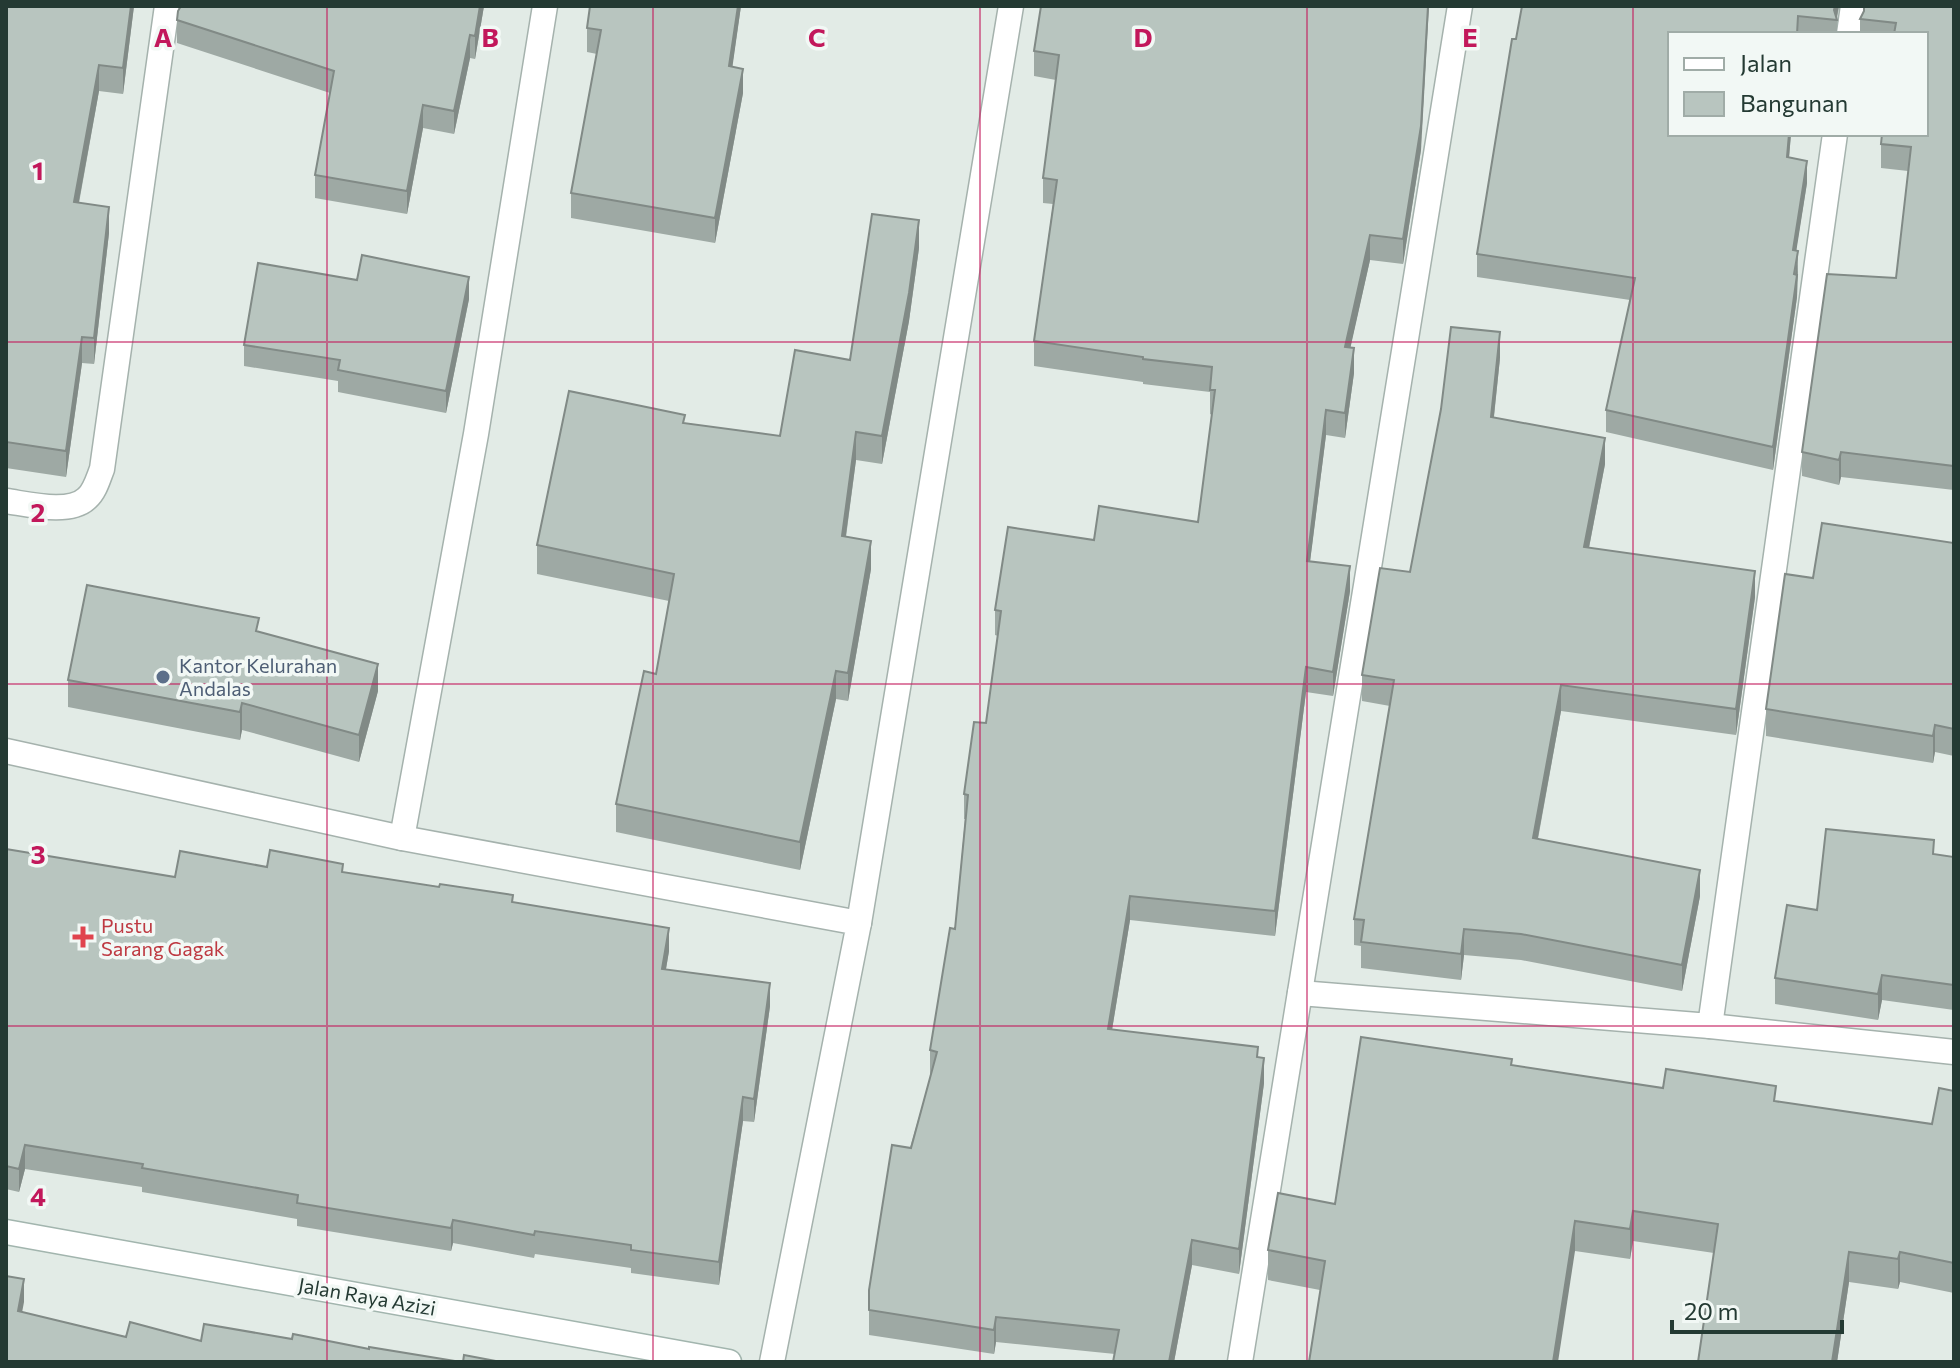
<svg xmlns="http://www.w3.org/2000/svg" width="1960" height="1368" font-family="Commissioner,sans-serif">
  <rect width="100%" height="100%" fill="#e2ebe6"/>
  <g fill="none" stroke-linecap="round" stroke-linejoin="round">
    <!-- street casing -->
    <g stroke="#a5b2ad" stroke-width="27">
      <g id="street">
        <polyline points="1849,34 1853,6"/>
        <path d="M6,501C28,504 70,515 87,498C95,491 98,479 102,469L167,6"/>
        <polyline points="6,751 402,838 859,923 772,1362"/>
        <polyline points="402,838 476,434 545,6"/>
        <polyline points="859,923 1011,6"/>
        <polyline points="1300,993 1710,1026 1835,134"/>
        <polyline points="1710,1026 1954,1052"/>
        <polyline points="1240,1362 1460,6"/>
      </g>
    </g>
    <!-- secondary casing -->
    <g stroke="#a2b5ae" stroke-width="27">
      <polyline id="secondary" points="6,1232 729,1362"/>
    </g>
    <!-- street -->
    <use href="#street" stroke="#fff" stroke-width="24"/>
    <!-- secondary -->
    <use href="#secondary" stroke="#fff" stroke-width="24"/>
  </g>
  <!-- wall -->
  <g fill="#9ea9a4">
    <polygon points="6,6 134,6 123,94 99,91 79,203 109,233 94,364 82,363 66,477 6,468"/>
    <polygon points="181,6 484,6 475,59 470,58 454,134 423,128 407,214 315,198 315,175 330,93 177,43 177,20"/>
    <polygon points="590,6 741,6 732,67 743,93 715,243 571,218 571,193 597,54 587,52 587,28"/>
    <polygon points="1041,6 1421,150 1403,264 1370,260 1350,348 1354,373 1345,438 1326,435 1310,561 1350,591 1333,696 1306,692 1275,936 1130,920 1112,1030 1258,1058 1264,1083 1239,1274 1192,1265 1174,1362 1113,1362 1115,1354 996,1342 994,1354 869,1335 869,1290 931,1075 930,1075 930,1050 955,929 965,819 964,819 964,794 986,723 998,636 995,635 995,610 1094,540 1198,522 1212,415 1210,414 1210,392 1143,384 1143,382 1034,366 1034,341 1053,204 1043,203 1043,178 1056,80 1034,76 1034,51"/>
    <polygon points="1839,6 1837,19 1837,34 1670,34 1670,134 1791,134 1789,158 1807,183 1796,250 1798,273 1797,297 1773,470 1606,432 1606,410 1630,300 1477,277 1477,254 1516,39"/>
    <polygon points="1954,6 1954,490 1841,477 1839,485 1802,476 1802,452 1896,278 1908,171 1881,168 1881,144 1926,34 1860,34 1860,19"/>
    <polygon points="919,248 909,321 882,464 856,460 846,537 871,569 848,701 836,699 800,870 616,832 616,804 656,674 669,601 537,574 537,545 685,423 780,436 850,360"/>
    <polygon points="469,299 446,413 338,392 338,381 244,366 244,345"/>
    <polygon points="1500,358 1494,417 1605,464 1589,548 1755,597 1736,735 1561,711 1538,839 1700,896 1682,991 1521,960 1464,955 1461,980 1361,968 1361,946 1354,945 1354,919 1390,706 1362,701 1362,675 1410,572"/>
    <polygon points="1954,543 1954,756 1935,752 1933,763 1766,736 1766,709 1813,578"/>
    <polygon points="259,632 378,691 359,762 242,730 240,740 68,707 68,680"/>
    <polygon points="6,849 175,877 267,867 343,873 513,903 669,951 666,969 770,1006 754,1122 743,1121 719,1285 631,1273 631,1268 535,1254 534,1258 453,1243 451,1251 297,1226 297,1219 142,1192 142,1187 25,1169 19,1192 6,1189"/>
    <polygon points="1934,855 1954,857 1954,1010 1882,1000 1878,1020 1775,1004 1775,978 1817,910"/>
    <polygon points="1512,1065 1663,1088 1776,1102 1932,1124 1954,1091 1954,1293 1900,1282 1898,1289 1849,1282 1837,1362 1698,1362 1714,1253 1633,1241 1630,1259 1575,1251 1320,1290 1268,1280 1268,1250 1335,1204"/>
  </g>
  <!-- shaded-wall -->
  <g fill="#818a86">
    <polygon points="131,6 134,6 123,94 123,68"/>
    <polygon points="480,6 484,6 475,59 475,36"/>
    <polygon points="738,6 741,6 729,91 729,66"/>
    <polygon points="1428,6 1429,6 1421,150 1403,264 1403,239"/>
    <polygon points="1835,6 1839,6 1836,20 1834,10"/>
    <polygon points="470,35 470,58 454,134 454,111"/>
    <polygon points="99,65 99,91 74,228 74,202"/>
    <polygon points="743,69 743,93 715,243 715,218"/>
    <polygon points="423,105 423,128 407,214 407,191"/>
    <polygon points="1789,134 1791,134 1787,180 1787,157"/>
    <polygon points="1807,161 1807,183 1793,272 1793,250"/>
    <polygon points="109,207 109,233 94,364 94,338"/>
    <polygon points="919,220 919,248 909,321 882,464 882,436"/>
    <polygon points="1370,235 1370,260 1345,372 1345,347"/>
    <polygon points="1798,251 1797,297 1773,470 1773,447"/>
    <polygon points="469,277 469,299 446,413 446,391"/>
    <polygon points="1500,332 1500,358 1491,443 1491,417"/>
    <polygon points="82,337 82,363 66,477 66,451"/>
    <polygon points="1354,348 1354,373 1345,438 1345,413"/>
    <polygon points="1326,410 1326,435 1307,586 1307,561"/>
    <polygon points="856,432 856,460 842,564 842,536"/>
    <polygon points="1605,438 1605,464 1584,573 1584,547"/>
    <polygon points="1841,452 1841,477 1839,485 1839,460"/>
    <polygon points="871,541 871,569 848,701 848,673"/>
    <polygon points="1350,566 1350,591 1333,696 1333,672"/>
    <polygon points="1755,571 1755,597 1736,735 1736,709"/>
    <polygon points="378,664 378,691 359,762 359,735"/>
    <polygon points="1306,667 1306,692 1275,936 1275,911"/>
    <polygon points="836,671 836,699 800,870 800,842"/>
    <polygon points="1561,685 1561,711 1533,864 1533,838"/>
    <polygon points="242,703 242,730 240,740 240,712"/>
    <polygon points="1935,725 1935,752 1933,763 1933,736"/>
    <polygon points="1700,870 1700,896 1682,991 1682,965"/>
    <polygon points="1130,896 1130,920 1108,1054 1108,1029"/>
    <polygon points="669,928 669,951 662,992 662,969"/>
    <polygon points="1464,929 1464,955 1461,980 1461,954"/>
    <polygon points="1882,975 1882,1000 1878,1020 1878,994"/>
    <polygon points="770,983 770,1006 754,1122 754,1099"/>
    <polygon points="1264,1058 1264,1083 1239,1274 1239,1249"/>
    <polygon points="743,1097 743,1121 719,1285 719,1262"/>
    <polygon points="25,1145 25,1169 19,1192 19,1169"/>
    <polygon points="1633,1211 1633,1241 1630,1259 1630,1229"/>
    <polygon points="453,1220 453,1243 451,1251 451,1228"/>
    <polygon points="1575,1221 1575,1251 1558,1362 1553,1362"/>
    <polygon points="1192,1240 1192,1265 1174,1362 1169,1362"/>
    <polygon points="1849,1252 1849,1282 1837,1362 1832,1362"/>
    <polygon points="1900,1252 1900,1282 1898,1289 1898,1259"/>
    <polygon points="24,1279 24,1302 18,1334 18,1311"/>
    <polygon points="996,1317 996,1342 994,1354 994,1330"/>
  </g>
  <!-- building -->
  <g fill="#b8c5bf" stroke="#818a86" stroke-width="2">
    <polygon points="6,6 131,6 123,68 99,65 74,202 109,207 94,338 82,337 66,451 6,442"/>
    <polygon points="181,6 480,6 475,36 470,35 454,111 423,105 407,191 315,175 334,71 177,20 178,11"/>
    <polygon points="590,6 738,6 729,66 743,69 715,218 571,193 601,30 587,28"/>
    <polygon points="1041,6 1428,6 1421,126 1403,239 1370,235 1345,347 1354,348 1345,413 1326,410 1307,561 1350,566 1333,672 1306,667 1275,911 1130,896 1108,1029 1258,1047 1257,1057 1264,1058 1239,1249 1192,1240 1169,1362 1113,1362 1119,1330 996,1317 994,1330 869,1310 869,1290 892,1145 911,1148 937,1052 930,1050 950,928 955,929 968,795 964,794 974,722 986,723 1001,611 995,610 1008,527 1094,540 1099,506 1198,522 1215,390 1210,390 1212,367 1143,359 1143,357 1034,341 1057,180 1043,178 1059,55 1034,51"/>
    <polygon points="1522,6 1835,6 1834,10 1837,20 1798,16 1797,34 1670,34 1670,134 1789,134 1787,157 1807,161 1793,250 1798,251 1794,274 1797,275 1773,447 1606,410 1635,278 1477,254 1512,39 1516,39"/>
    <polygon points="1864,6 1954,6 1954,466 1841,452 1839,460 1802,452 1827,274 1896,278 1911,147 1881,144 1882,134 1926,134 1926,34 1894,34 1896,23 1860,19 1864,11"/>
    <polygon points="872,214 919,220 909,293 882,436 856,432 842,536 871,541 848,673 836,671 800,842 616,804 644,671 656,674 674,574 537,545 569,391 685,415 683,423 780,436 795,350 850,360"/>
    <polygon points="362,255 469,277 446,391 338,370 340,360 244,345 258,263 357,280"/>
    <polygon points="1451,327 1500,332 1491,417 1605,438 1584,547 1755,571 1736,709 1561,685 1533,838 1700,870 1682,965 1521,934 1464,929 1461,954 1361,942 1364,920 1354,919 1394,680 1362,675 1380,568 1410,572 1441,409"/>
    <polygon points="1822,523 1954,543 1954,729 1935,725 1933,736 1766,709 1785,574 1813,578"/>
    <polygon points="87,585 259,618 256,631 378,664 359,735 242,703 240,712 68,680"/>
    <polygon points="1826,829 1934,840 1933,854 1954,857 1954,985 1882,975 1878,994 1775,978 1787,905 1817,910"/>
    <polygon points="6,849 175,877 180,851 267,867 270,850 343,864 342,872 439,887 440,884 513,895 512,902 669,928 662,969 770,983 754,1099 743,1097 719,1262 631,1250 631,1245 535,1231 534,1235 453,1220 451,1228 297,1203 298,1195 142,1168 143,1164 25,1145 19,1169 6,1166"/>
    <polygon points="1361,1037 1512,1059 1511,1065 1663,1088 1666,1069 1776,1086 1774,1101 1932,1124 1939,1088 1954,1091 1954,1263 1900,1252 1898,1259 1849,1252 1832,1362 1698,1362 1718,1224 1633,1211 1630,1229 1575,1221 1553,1362 1309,1362 1325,1261 1268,1250 1278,1193 1335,1204"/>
    <polygon points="6,1276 24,1279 18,1311 126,1337 130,1322 201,1341 204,1324 292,1339 293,1334 369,1349 369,1347 461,1362 6,1362"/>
    <polygon points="464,1355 501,1362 463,1362"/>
  </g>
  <!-- grid -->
  <path fill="none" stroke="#c2185b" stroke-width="2" stroke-opacity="0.55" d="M327,6V1362M653,6V1362M980,6V1362M1307,6V1362M1633,6V1362M6,342H1954M6,684H1954M6,1026H1954"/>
  <!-- markers -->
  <circle fill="#5c6f8a" stroke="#f2f8f5" stroke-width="3" cx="163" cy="677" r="8"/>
  <path fill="#e0444e" stroke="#f2f8f5" stroke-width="3" d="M79 925h8v8h8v8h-8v8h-8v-8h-8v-8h8z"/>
  <g text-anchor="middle" stroke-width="7" stroke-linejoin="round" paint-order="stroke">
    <!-- service labels -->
    <g font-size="20" fill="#4e5e75" stroke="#f2f8f5" text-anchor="start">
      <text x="179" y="673">Kantor Kelurahan<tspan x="179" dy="23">Andalas</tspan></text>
    </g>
    <!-- health labels -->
    <g font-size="20" fill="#be3a42" stroke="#f2f8f5" text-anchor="start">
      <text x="101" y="933">Pustu<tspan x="101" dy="23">Sarang Gagak</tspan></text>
    </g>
    <!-- street labels -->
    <g font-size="20" fill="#243a33" stroke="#f2f8f5">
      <text transform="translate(367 1297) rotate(10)" y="7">Jalan Raya Azizi</text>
    </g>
  </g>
  <g font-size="26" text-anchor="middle" font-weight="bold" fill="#c2185b" stroke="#f2f8f5" stroke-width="7" stroke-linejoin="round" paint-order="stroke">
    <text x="163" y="47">A</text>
    <text x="490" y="47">B</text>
    <text x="817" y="47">C</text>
    <text x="1143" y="47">D</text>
    <text x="1470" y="47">E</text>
    <text x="38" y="180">1</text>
    <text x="38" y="522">2</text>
    <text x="38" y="864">3</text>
    <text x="38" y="1206">4</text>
  </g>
  <!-- border -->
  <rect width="1960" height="1368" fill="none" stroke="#243a33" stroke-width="16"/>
  <!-- legend -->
  <rect x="1668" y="32" width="260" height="104" fill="#f2f8f5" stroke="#a0aca7" stroke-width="2"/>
  <rect x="1684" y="58" width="40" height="12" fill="#ffffff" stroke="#a0aca7" stroke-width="2"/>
  <text x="1740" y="72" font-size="24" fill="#243a33">Jalan</text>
  <rect x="1684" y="92" width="40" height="24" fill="#b8c5bf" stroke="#a0aca7" stroke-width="2"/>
  <text x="1740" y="112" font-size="24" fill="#243a33">Bangunan</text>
  <!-- scale -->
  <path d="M1672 1320v12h170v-12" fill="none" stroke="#243a33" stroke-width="4"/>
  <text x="1684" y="1320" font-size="24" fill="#243a33" stroke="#f2f8f5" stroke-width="6" paint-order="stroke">20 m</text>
</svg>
